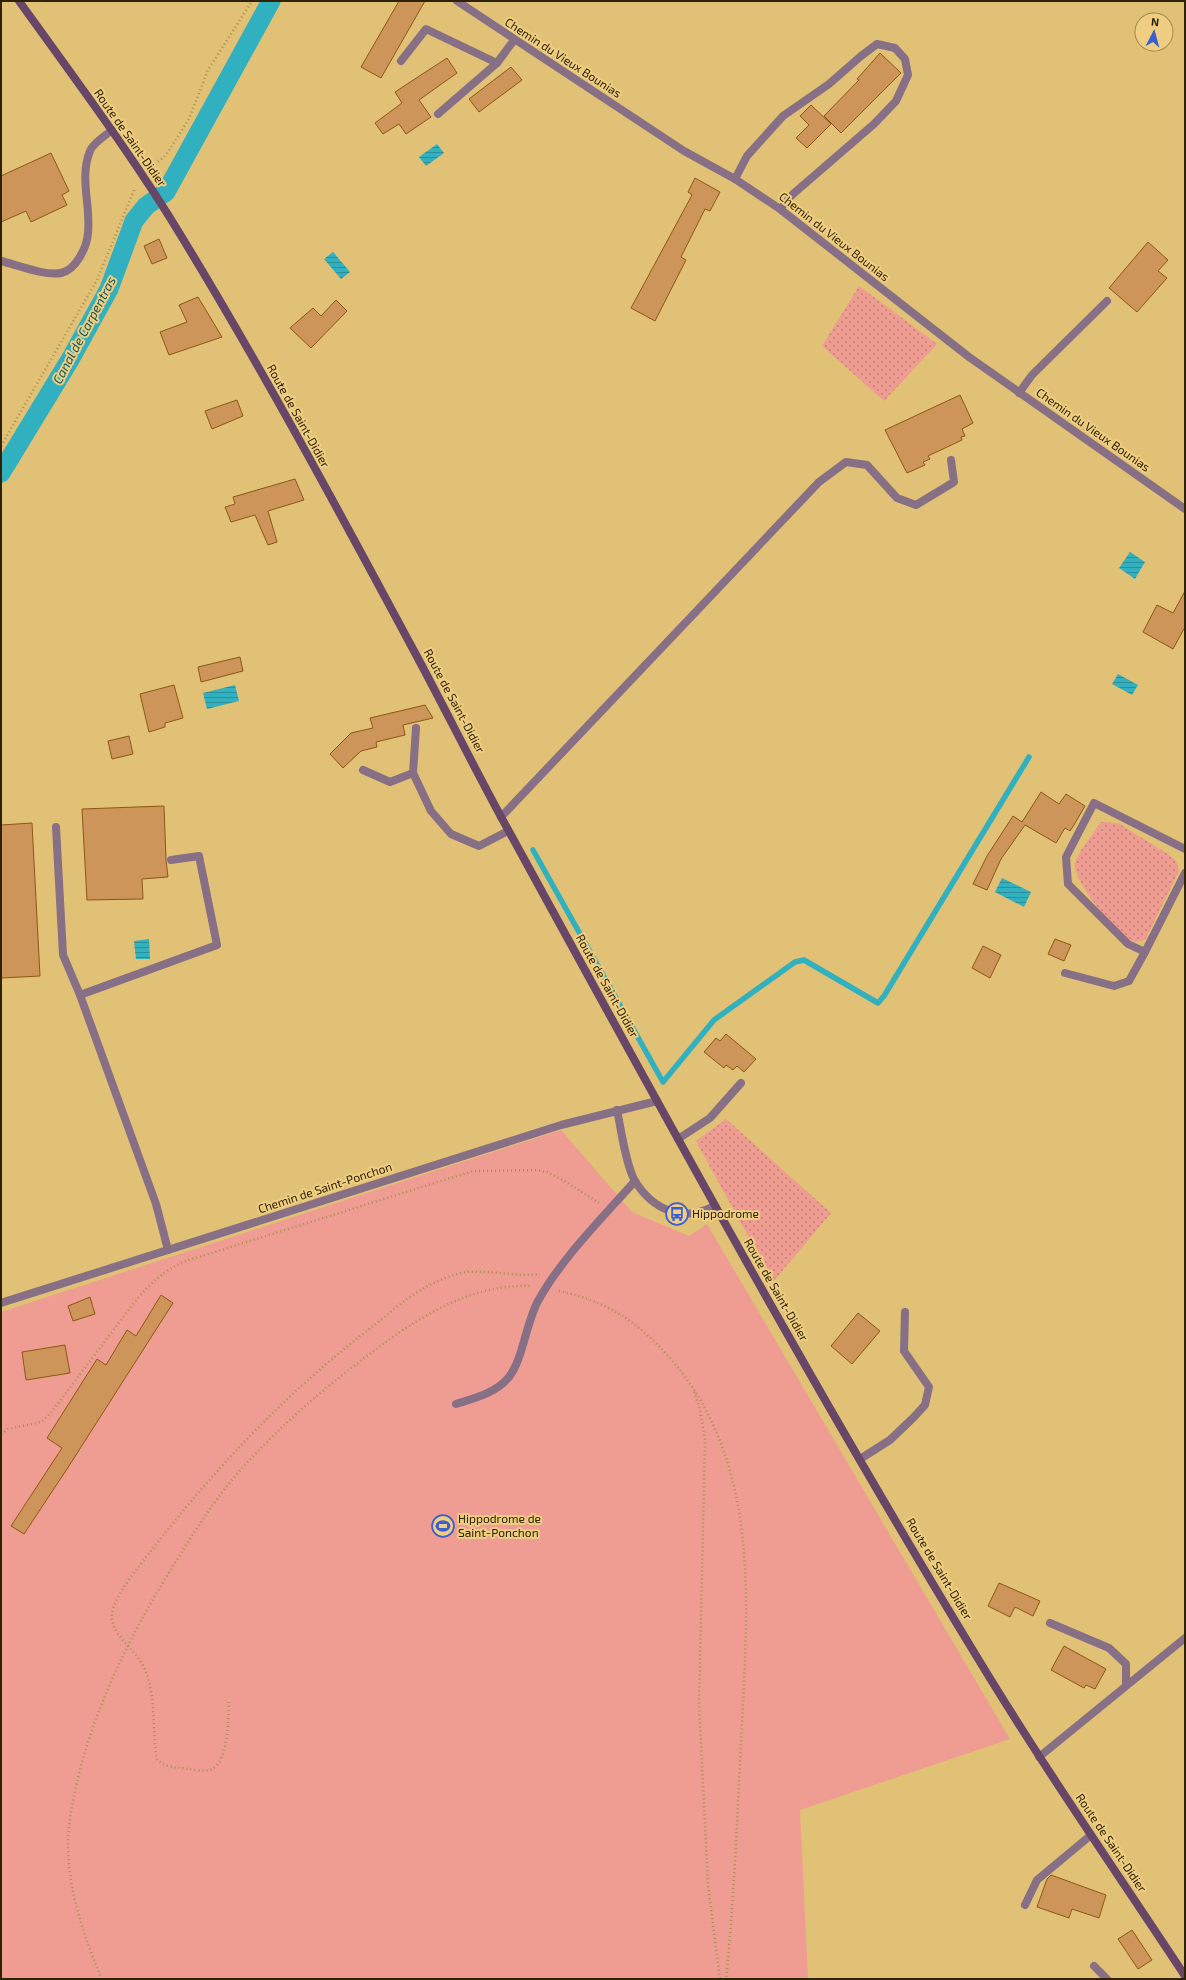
<svg xmlns="http://www.w3.org/2000/svg" width="1186" height="1980" font-family="'Exo 2',sans-serif">
  <defs>
    <pattern id="grass-dots" width="8" height="8" patternUnits="userSpaceOnUse"><rect width="8" height="8" fill="#ef9c92"/><path d="M2 2h.1M6 6h.1" fill="none" stroke="#c27f75" stroke-width="1.8" stroke-linecap="round"/></pattern>
    <pattern id="water-rules" width="6" height="5" patternUnits="userSpaceOnUse"><rect width="6" height="5" fill="#31b0bf"/><path d="M0 2.5h6" fill="none" stroke="#2a8f99"/></pattern>
  </defs>
  <rect width="100%" height="100%" fill="#e1c175"/>
  <!-- grass -->
  <g fill="url(#grass-dots)">
    <polygon points="859,286 937,344 884,401 822,346"/>
    <path d="M1101,822L1118,823L1171,856L1177,863L1179,871L1145,940C1140,942 1135,942 1130,940C1115,933 1076,883 1075,867C1074,856 1095,832 1101,822Z"/>
    <polygon points="726,1119 831,1213 773,1282 696,1141"/>
  </g>
  <!-- park -->
  <polygon fill="#ef9c92" points="561,1130 632,1212 689,1236 707,1224 1010,1739 800,1810 808,1979 1,1979 1,1312"/>
  <!-- water -->
  <g fill="url(#water-rules)">
    <polygon points="437,144 444,153 426,166 419,157"/>
    <polygon points="333,252 350,272 341,279 324,259"/>
    <polygon points="1130,552 1145,562 1135,579 1119,568"/>
    <polygon points="1118,674 1138,685 1132,695 1112,684"/>
    <polygon points="235,685 239,701 207,709 203,693"/>
    <polygon points="1002,878 1031,892 1024,907 995,892"/>
    <polygon points="149,939 150,959 136,959 134,941"/>
  </g>
  <g fill="none" stroke-linecap="round" stroke-linejoin="round">
    <!-- stream -->
    <polyline stroke="#31b0bf" stroke-width="5.5" points="533,850 663,1082 714,1020 795,962 804,960 878,1003 884,996 1029,757"/>
    <!-- canal -->
    <polyline stroke="#31b0bf" stroke-width="19" points="1,473 71,358 109,289 134,221 146,206 166,192 271,1"/>
  </g>
  <!-- building -->
  <g fill="#cd9559" stroke="#8b5815">
    <polygon points="399,1 425,1 381,78 361,67"/>
    <polygon points="880,53 901,73 841,133 824,116 859,80 857,79"/>
    <polygon points="447,58 457,73 419,100 431,117 406,134 399,124 383,134 375,123 402,103 395,92"/>
    <polygon points="511,67 522,80 479,112 469,99"/>
    <polygon points="811,105 831,124 807,148 796,138 809,125 800,116"/>
    <polygon points="51,153 69,191 62,195 67,205 31,222 26,211 1,222 1,176"/>
    <polygon points="695,178 720,192 710,211 705,209 681,257 686,260 655,321 631,308 692,195 688,192"/>
    <polygon points="159,239 167,258 152,264 144,246"/>
    <polygon points="1148,242 1168,260 1158,271 1167,278 1137,312 1109,288"/>
    <polygon points="198,297 222,337 169,355 160,332 187,322 179,305"/>
    <polygon points="336,300 347,311 311,348 290,328 313,308 321,316"/>
    <polygon points="960,395 973,423 962,429 965,436 961,437 962,440 928,456 930,459 923,462 925,465 907,473 885,430"/>
    <polygon points="237,400 243,416 212,429 205,411"/>
    <polygon points="295,479 304,500 268,511 277,542 268,545 255,515 231,522 225,507 235,504 233,497"/>
    <polygon points="1185,591 1185,627 1173,649 1143,632 1157,605 1173,613"/>
    <polygon points="240,657 243,671 201,682 198,667"/>
    <polygon points="174,685 183,718 165,723 165,727 149,732 140,694"/>
    <polygon points="425,705 433,718 403,725 405,735 376,742 377,747 361,751 343,768 330,754 351,733 373,728 370,718"/>
    <polygon points="129,736 133,754 112,759 108,741"/>
    <polygon points="1041,792 1059,804 1066,794 1085,806 1074,825 1070,831 1065,828 1056,843 1025,825 1001,859 987,890 973,884 987,856 1013,816 1022,822"/>
    <polygon points="164,806 166,860 168,877 142,879 143,899 87,900 82,809"/>
    <polygon points="32,823 40,976 1,978 1,825"/>
    <polygon points="1055,939 1071,945 1064,961 1048,954"/>
    <polygon points="983,946 1001,955 990,978 972,968"/>
    <polygon points="726,1034 756,1059 744,1072 737,1066 733,1070 726,1065 724,1068 704,1052 716,1038 720,1041"/>
    <polygon points="161,1295 173,1303 67,1469 24,1534 11,1526 62,1448 47,1438 97,1359 106,1365 127,1330 136,1336"/>
    <polygon points="90,1297 95,1314 73,1321 68,1306"/>
    <polygon points="858,1313 880,1331 852,1364 831,1346"/>
    <polygon points="65,1345 70,1373 26,1380 22,1352"/>
    <polygon points="999,1583 1040,1601 1033,1616 1015,1607 1010,1617 988,1606"/>
    <polygon points="1064,1646 1106,1669 1095,1689 1086,1685 1084,1688 1051,1670"/>
    <polygon points="1051,1875 1106,1895 1099,1918 1072,1909 1069,1918 1037,1907 1047,1879"/>
    <polygon points="1132,1930 1152,1960 1138,1969 1118,1939"/>
  </g>
  <g fill="none" stroke-linecap="round" stroke-linejoin="round">
    <!-- path -->
    <g stroke="#a88e50" stroke-width="2.5" stroke-dasharray="1 3" stroke-linecap="butt">
      <polyline points="152,167 166,155 189,119 208,70 252,1"/>
      <polyline points="1,446 97,280 135,188"/>
      <path d="M559,1291C606,1301 637,1321 669,1357C764,1464 747,1611 741,1743C737,1822 734,1900 726,1979"/>
      <polyline points="694,1392 700,1409 705,1440 699,1703 708,1885 720,1979"/>
      <path d="M1,1434L8,1429L41,1422L50,1414L137,1299C151,1283 164,1271 183,1262L473,1171L536,1170L547,1172L563,1180L599,1203"/>
      <path d="M229,1702C228,1719 229,1759 212,1769C205,1772 195,1770 188,1769C176,1767 165,1768 157,1759C151,1728 158,1690 141,1662C132,1647 109,1632 112,1613C115,1595 140,1565 151,1551C215,1468 289,1390 372,1327C390,1313 408,1296 428,1286C439,1280 454,1274 466,1272C491,1270 516,1277 540,1274"/>
      <path d="M102,1979C81,1930 62,1874 70,1819C84,1724 129,1635 180,1555C198,1526 216,1498 238,1473C277,1428 323,1389 371,1353C417,1318 471,1283 532,1286"/>
    </g>
    <!-- service -->
    <g stroke="#876f86" stroke-width="8">
      <polyline points="401,61 426,29 497,63"/>
      <polyline points="438,114 497,63 514,40"/>
      <polyline points="735,179 747,156 783,116 829,84 861,56 877,44 895,48 905,59 908,75 896,101 874,124 793,194 780,209"/>
      <path d="M1,261C17,265 45,276 61,273C76,270 87,247 88,233C91,205 79,178 90,151C93,143 105,136 112,130"/>
      <polyline points="1019,393 1032,375 1107,301"/>
      <polyline points="363,770 390,782 413,773 431,811 451,834 479,846 508,831"/>
      <polyline points="413,773 416,728"/>
      <polyline points="501,817 819,482 846,462 867,465 897,498 916,505 954,482 951,460"/>
      <polyline points="56,827 63,955 80,995 156,1204 168,1250"/>
      <polyline points="1185,849 1094,803 1066,857 1068,884 1128,944 1145,952 1185,873"/>
      <polyline points="1065,973 1114,986 1129,981 1145,952"/>
      <polyline points="80,995 217,945 199,856 171,860"/>
      <path d="M617,1110C621,1129 626,1166 635,1181C653,1210 683,1223 714,1206"/>
      <polyline points="678,1139 710,1118 741,1083"/>
      <path d="M456,1404C475,1398 496,1393 509,1377C523,1359 526,1323 538,1301C561,1259 603,1217 635,1181"/>
      <polyline points="860,1459 890,1440 913,1418 925,1405 929,1387 904,1351 905,1312"/>
      <polyline points="1050,1623 1109,1648 1126,1664 1126,1685"/>
      <polyline points="1039,1757 1185,1638"/>
      <polyline points="1025,1905 1037,1880 1091,1835"/>
      <polyline points="1094,1966 1107,1979"/>
    </g>
    <!-- minor -->
    <g stroke="#876f86" stroke-width="8">
      <polyline points="457,1 684,151 735,179 780,209 969,357 1185,509"/>
      <polyline points="1,1303 561,1125 657,1101"/>
    </g>
    <!-- secondary -->
    <path stroke="#684668" stroke-width="8" d="M19,1C75,79 133,156 183,239C264,372 340,513 414,651C447,712 477,774 511,835C662,1111 813,1388 977,1657C1043,1766 1115,1870 1185,1976"/>
  </g>
  <!-- icons -->
  <defs>
    <g id="bus-ring" transform="scale(1.15)"><circle r="9.5" fill="#efce81" stroke="#3b5ed0" stroke-width="1.5"/><path d="M-5-6H5V4H4V6H2V4H-2V6H-4V4H-5ZM-3.5-4V0h7V-4ZM-3.5 1.2v1.5H-2V1.2ZM2 1.2v1.5H3.5V1.2Z" fill="#3b5ed0"/></g>
    <g id="stadium-ring" transform="scale(1.15)"><circle r="9.5" fill="#efce81" stroke="#3b5ed0" stroke-width="1.5"/><path d="M0-5a6.5 5 0 1 0 0 10a6.5 5 0 1 0 0-10ZM-3.5-1.8h7v3.6h-7Z" fill="#3b5ed0"/></g>
  </defs>
  <g fill-rule="evenodd">
    <use href="#bus-ring" x="677" y="1214"/>
    <use href="#stadium-ring" x="443" y="1526"/>
  </g>
  <g text-anchor="middle" stroke-width="4" stroke-linejoin="round" paint-order="stroke">
    <!-- street labels -->
    <g font-size="12" fill="#2f2202" stroke="#efce81">
      <text transform="translate(563 58) rotate(33)" y="4">Chemin du Vieux Bounias</text>
      <text transform="translate(130 138) rotate(55)" y="4">Route de Saint-Didier</text>
      <text transform="translate(834 237) rotate(38)" y="4">Chemin du Vieux Bounias</text>
      <text transform="translate(298 416) rotate(61)" y="4">Route de Saint-Didier</text>
      <text transform="translate(1093 430) rotate(35)" y="4">Chemin du Vieux Bounias</text>
      <text transform="translate(454 701) rotate(62)" y="4">Route de Saint-Didier</text>
      <text transform="translate(607 986) rotate(61)" y="4">Route de Saint-Didier</text>
      <text transform="translate(325 1188) rotate(-18)" y="4">Chemin de Saint-Ponchon</text>
      <text transform="translate(776 1290) rotate(60)" y="4">Route de Saint-Didier</text>
      <text transform="translate(939 1569) rotate(59)" y="4">Route de Saint-Didier</text>
      <text transform="translate(1111 1843) rotate(56)" y="4">Route de Saint-Didier</text>
    </g>
    <!-- poi labels -->
    <g font-size="12" fill="#2f2202" stroke="#efce81" text-anchor="start">
      <text x="692" y="1218">Hippodrome</text>
      <text x="458" y="1523">Hippodrome de<tspan x="458" dy="14">Saint-Ponchon</tspan></text>
    </g>
    <!-- water labels -->
    <g font-size="13" font-style="italic" fill="#0e545d" stroke="#efce81">
      <text transform="translate(84 330) rotate(-62)" y="5">Canal de Carpentras</text>
    </g>
  </g>
  <!-- border -->
  <rect width="1186" height="1980" fill="none" stroke="#2f2202" stroke-width="4"/>
  <!-- north arrow -->
  <g transform="translate(1154 32) rotate(6)"><circle r="19" fill="#efce81" stroke="#a2894e"/>
  <path d="M0-3L7 15L0 10L-7 15Z" fill="#3b5ed0"/>
  <text y="-6" font-size="11" font-weight="bold" text-anchor="middle" fill="#2f2202">N</text>
  </g>
</svg>
